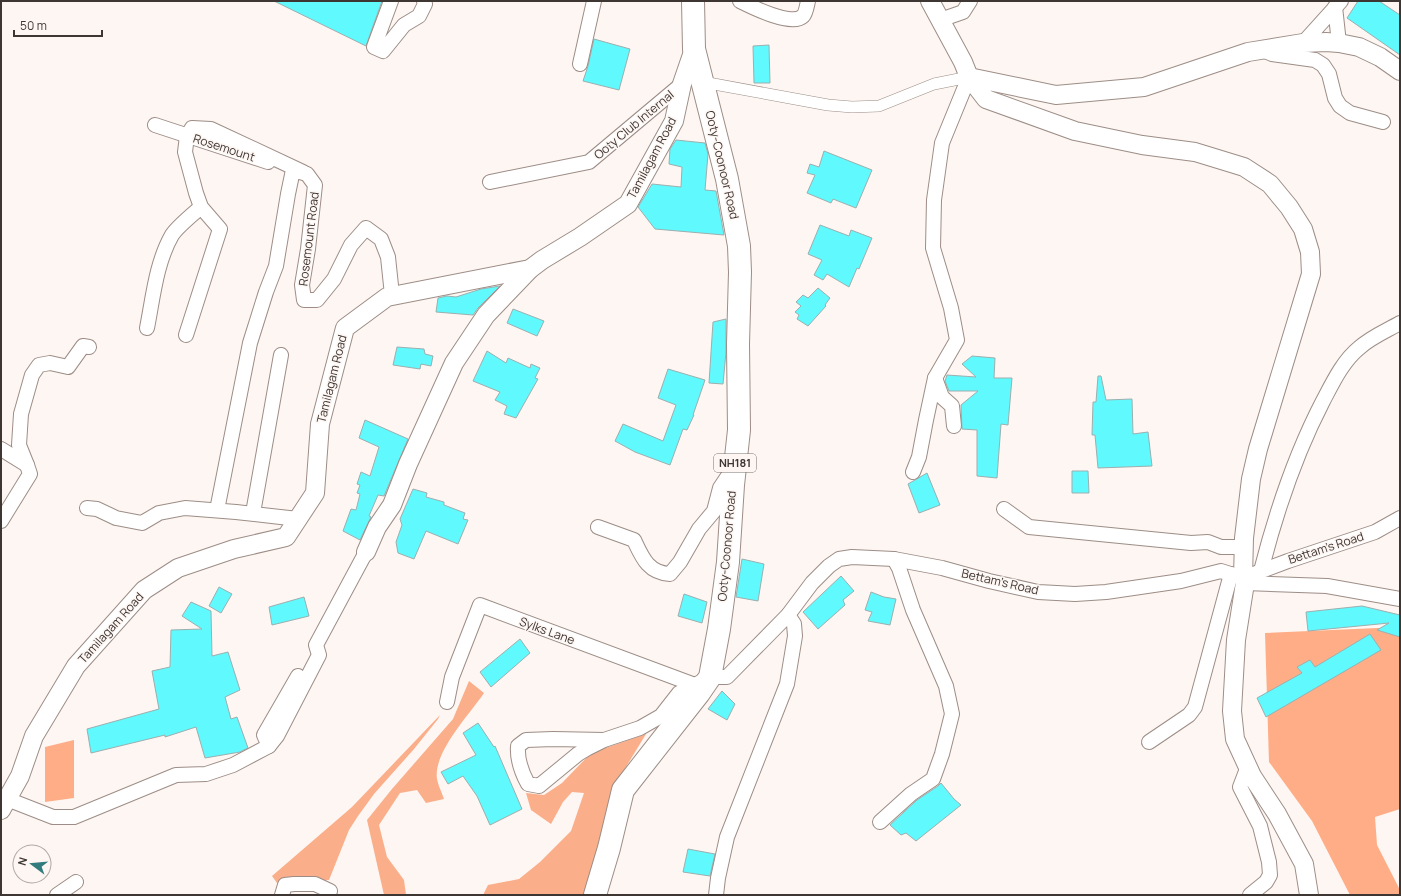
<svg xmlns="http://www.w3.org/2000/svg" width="1401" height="896" font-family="Manrope,sans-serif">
  <rect width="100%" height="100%" fill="#fdf6f2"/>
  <!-- green -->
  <g fill="#fead86">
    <polygon points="1400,627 1400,809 1375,817 1377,845 1400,890 1400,895 1350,895 1312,821 1269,762 1265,633"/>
    <polygon points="74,740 74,798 45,802 45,747"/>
  </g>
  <!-- forest -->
  <g fill="#faae89">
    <path d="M469,681L484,693C470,714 433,752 437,779C438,785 442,793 444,799L426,803L417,790L400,793L379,825L387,857L404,880L406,895H384L367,820L392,789L453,719Z"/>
    <polygon points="440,715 438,719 414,749 374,794 358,816 349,830 329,880 277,883 272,876 352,807"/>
    <polygon points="646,734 615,785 586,895 483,895 488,885 519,879 540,862 571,831 584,793 572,792 563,802 551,824 531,810 526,793 544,795 562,783 591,753"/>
  </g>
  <!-- building -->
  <g fill="#60f9fd" stroke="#9cafaf">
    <polygon points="274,1 382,1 366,46"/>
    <polygon points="1358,1 1379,1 1400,15 1400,55 1347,18"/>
    <polygon points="594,39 630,49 619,90 583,81 588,66"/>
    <polygon points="769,45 770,83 754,83 753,46"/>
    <polygon points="676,140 705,143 708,154 705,190 716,191 724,235 655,229 638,207 652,184 681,187 682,167 669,164 670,149"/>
    <polygon points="824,151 872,170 856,208 833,199 831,203 807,193 815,175 807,173 810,164 819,167"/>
    <polygon points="820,225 849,236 851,230 872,238 859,269 857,268 849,287 827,274 823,280 814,275 822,260 808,254"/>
    <polygon points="500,286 478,308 473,315 436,312 438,298 447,296 456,297 481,289"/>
    <polygon points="818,288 830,298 825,305 826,306 808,326 797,319 799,315 795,312 801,306 796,302 803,295 808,298"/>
    <polygon points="513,309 544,321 537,336 507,323"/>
    <polygon points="726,319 726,352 723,384 709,383 713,322"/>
    <polygon points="397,347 424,349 425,354 433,356 431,366 421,364 420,369 393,365"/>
    <polygon points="487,351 506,363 508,358 530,368 531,364 540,368 535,378 538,379 516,418 504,414 507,406 495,400 500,392 473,381"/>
    <polygon points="972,356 995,358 994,378 1012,378 1008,425 1001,424 997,478 977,476 977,430 962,429 961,405 978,391 949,391 945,381 947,375 976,377 962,364"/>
    <polygon points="668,369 705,380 693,415 694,415 687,430 683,429 670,465 635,452 615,441 623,424 663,441 676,405 658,398"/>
    <polygon points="1098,376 1101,376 1106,400 1132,399 1133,434 1148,432 1152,466 1098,468 1095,435 1092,435 1093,402 1096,402"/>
    <polygon points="365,420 408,439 384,496 378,495 369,516 371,517 360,540 343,531 351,509 356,510 360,494 357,493 360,485 357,484 361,472 370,476 379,447 359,438"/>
    <polygon points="1072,471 1088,471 1089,493 1072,493"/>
    <polygon points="927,473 940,505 919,513 908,484"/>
    <polygon points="413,489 427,493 426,497 444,502 444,505 465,513 463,519 468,520 458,544 426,531 414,559 398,553 396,542 402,525 400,519"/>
    <polygon points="742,559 764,564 758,601 736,597"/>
    <polygon points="841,576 854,591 843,600 845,605 818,629 803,612"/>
    <polygon points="219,587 232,594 221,613 209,606"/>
    <polygon points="871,592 884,597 896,599 890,625 868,621 872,612 865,610"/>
    <polygon points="684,594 707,602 702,623 678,616"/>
    <polygon points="304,597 309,616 272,625 269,607"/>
    <polygon points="191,602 211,611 212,656 228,652 240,690 225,697 231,719 237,717 248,748 240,752 205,758 196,727 165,737 165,735 91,753 87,729 159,709 152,671 170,667 171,630 202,629 182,616"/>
    <polygon points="1362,606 1400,615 1400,637 1377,630 1389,623 1308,631 1306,612"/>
    <polygon points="1370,634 1381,650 1266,717 1257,698 1302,673 1297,667 1310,660 1315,667"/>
    <polygon points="520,639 530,653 491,687 480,672"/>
    <polygon points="722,691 735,704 727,720 708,709"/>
    <polygon points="478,723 494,747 495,746 522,809 490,825 477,796 463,776 448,784 441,772 476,755 463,733"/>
    <polygon points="941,783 954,799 961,805 916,841 906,833 901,835 890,825 917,800 938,786"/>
    <polygon points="688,849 715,854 710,876 683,872"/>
  </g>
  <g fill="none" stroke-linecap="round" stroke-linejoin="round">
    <!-- pedestrian casing -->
    <g stroke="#9d8d86" stroke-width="12">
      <polyline id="pedestrian" points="703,82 828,105 852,107 879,106 934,84 969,77"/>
    </g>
    <!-- minor casing -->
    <g stroke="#9d8d86" stroke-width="16">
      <g id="minor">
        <polyline points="391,1 374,47 383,51 404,25 419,16 425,4 424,1"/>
        <path d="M740,1C752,7 792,27 803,16C806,13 807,5 808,1"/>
        <polyline points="1335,7 1339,43"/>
        <polyline points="940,20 963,12 970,1"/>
        <polyline points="1303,43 1341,1"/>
        <polyline points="1263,50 1272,54 1315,60 1323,65 1329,74 1335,98 1340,106 1350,113 1383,122"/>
        <polyline points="580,64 594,1"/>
        <polyline points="155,125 268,162"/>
        <polyline points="490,182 589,162 682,84"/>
        <path d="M147,328C153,298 156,263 172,235C177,227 193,214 201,207"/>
        <polyline points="186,335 220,229 201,207 196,193 185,152 187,136 192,128 211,129 303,172"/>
        <polyline points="935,378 942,397 952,406 954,426"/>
        <polyline points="1,449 27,465 19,445 21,414 32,375 39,365 50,363 68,367 83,346 89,347"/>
        <polyline points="913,472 919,457 926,420 935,378 957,340 951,308 933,248 934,200 942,143 969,77"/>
        <polyline points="87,508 97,509 116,518 142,523 159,513 185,508 236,512 298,519"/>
        <polyline points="1004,509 1029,527 1191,543 1208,542 1221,547 1244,547"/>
        <polyline points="217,510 250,343 266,292 276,266 288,194 293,170 307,174 315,185 308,249 302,285 304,300 317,300 334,279 351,245 366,228 381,239 388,257 392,295"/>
        <polyline points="253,513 281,355"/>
        <polyline points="1,521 30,474 27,465"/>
        <path d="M598,527L634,540C642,557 648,573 670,574L680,562L699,529L714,511L720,488L732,470"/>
        <path d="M1261,571C1276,512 1295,455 1323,401C1333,382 1343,361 1359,348C1371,337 1386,331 1400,323"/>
        <polyline points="1245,583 1327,586 1400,599"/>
        <polyline points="447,702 452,677 480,605 695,685 710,677 727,677 788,615 812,583 829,566 839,559 852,557 894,559 942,568 989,581 1038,592 1075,594 1106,592 1181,581 1221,571 1243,578 1288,561 1375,532 1400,518"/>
        <path d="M604,740L553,739L526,740L518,746C517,759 522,773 528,784L539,786L578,754L588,748L604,740L640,728L661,716L679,693L695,685"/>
        <polyline points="1149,742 1189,715 1195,707 1231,574"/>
        <polyline points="269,746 264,735 298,676"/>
        <polyline points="1248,766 1240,787 1260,826 1269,862 1270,875 1266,882 1250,895"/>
        <polyline points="7,799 53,817 74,817 176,775 206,774 233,765 269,746 277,736 319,655 316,645 366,552"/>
        <polyline points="880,822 911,794 933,779 942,754 952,714 946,686 913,610 899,568 894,559"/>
        <polyline points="57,895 76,882"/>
        <polyline points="282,895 285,885 294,884 315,884 330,891"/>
        <polyline points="716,895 718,878 727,837 787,684 795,636 794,624 788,615"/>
      </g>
    </g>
    <!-- tertiary casing -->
    <g stroke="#9d8d86" stroke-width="20">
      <g id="tertiary">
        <polyline points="930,1 963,62 969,77 986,99 1075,131 1142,145 1195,152 1244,167 1270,184 1289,207 1303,229 1310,252 1311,274 1258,449 1251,479 1244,538 1243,578 1245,583 1236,640 1232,711 1235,739 1252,776 1277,814 1304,864 1309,895"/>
        <polyline points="969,77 1056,95 1144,87 1248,52 1303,43 1326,42 1339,43 1359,47 1380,57 1400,71"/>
        <polyline points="366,552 377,527 392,505 408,464 454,363 486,315 530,269"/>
        <polyline points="1,810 20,776 34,736 76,666 144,590 178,568 234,549 286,537 315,493 320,424 345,328 387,297 530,269 542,260 580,237 628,204 674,121 682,84 694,49"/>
      </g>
    </g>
    <!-- trunk casing -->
    <g stroke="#9d8d86" stroke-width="24">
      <polyline id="trunk" points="595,895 609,848 623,790 699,693 710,677 719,629 728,562 733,485 739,430 738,344 740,272 739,246 727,179 694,49 693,1"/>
    </g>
    <!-- pedestrian -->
    <use href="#pedestrian" stroke="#fff" stroke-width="11"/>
    <!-- minor -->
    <use href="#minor" stroke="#fff" stroke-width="14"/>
    <!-- tertiary -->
    <use href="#tertiary" stroke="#fff" stroke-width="18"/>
    <!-- trunk -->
    <use href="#trunk" stroke="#fff" stroke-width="22"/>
  </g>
  <g text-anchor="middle" stroke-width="3" stroke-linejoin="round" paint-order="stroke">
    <!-- shield labels -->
    <rect fill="#fdf6f2" stroke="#77706c" stroke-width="1" x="714" y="454" width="42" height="18" rx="3"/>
    <g font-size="11" font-weight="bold" fill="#3d3633">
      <text x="735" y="467">NH181</text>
    </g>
    <!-- street labels -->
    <g font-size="12" fill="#3d3633" stroke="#fdf6f2">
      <text transform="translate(634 125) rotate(-40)" y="4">Ooty Club Internal</text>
      <text transform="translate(224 148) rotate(18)" y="4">Rosemount</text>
      <text transform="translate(652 158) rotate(-62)" y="4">Tamilagam Road</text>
      <text transform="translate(722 165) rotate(77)" y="4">Ooty-Coonoor Road</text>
      <text transform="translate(309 239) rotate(-83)" y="4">Rosemount Road</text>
      <text transform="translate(332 379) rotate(-76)" y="4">Tamilagam Road</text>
      <text transform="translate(727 546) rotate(-85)" y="4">Ooty-Coonoor Road</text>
      <text transform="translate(1326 548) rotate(-18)" y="4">Bettam's Road</text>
      <text transform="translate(1000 582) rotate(13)" y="4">Bettam's Road</text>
      <text transform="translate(111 628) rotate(-48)" y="4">Tamilagam Road</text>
      <text transform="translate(547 631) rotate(20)" y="4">Sylks Lane</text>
    </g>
  </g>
  <!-- border -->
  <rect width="1401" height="896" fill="none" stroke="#3d3633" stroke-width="4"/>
  <!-- north arrow -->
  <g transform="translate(32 864) rotate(286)"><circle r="19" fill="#fdf6f2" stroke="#b0a9a6"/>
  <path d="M0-3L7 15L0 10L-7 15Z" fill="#337c7e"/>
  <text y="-6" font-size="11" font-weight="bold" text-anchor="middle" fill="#3d3633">N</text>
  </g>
  <!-- scale -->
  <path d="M14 30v6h88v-6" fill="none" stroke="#3d3633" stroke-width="2"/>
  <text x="20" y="30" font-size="12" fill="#3d3633" stroke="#fdf6f2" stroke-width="3" paint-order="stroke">50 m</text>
</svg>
